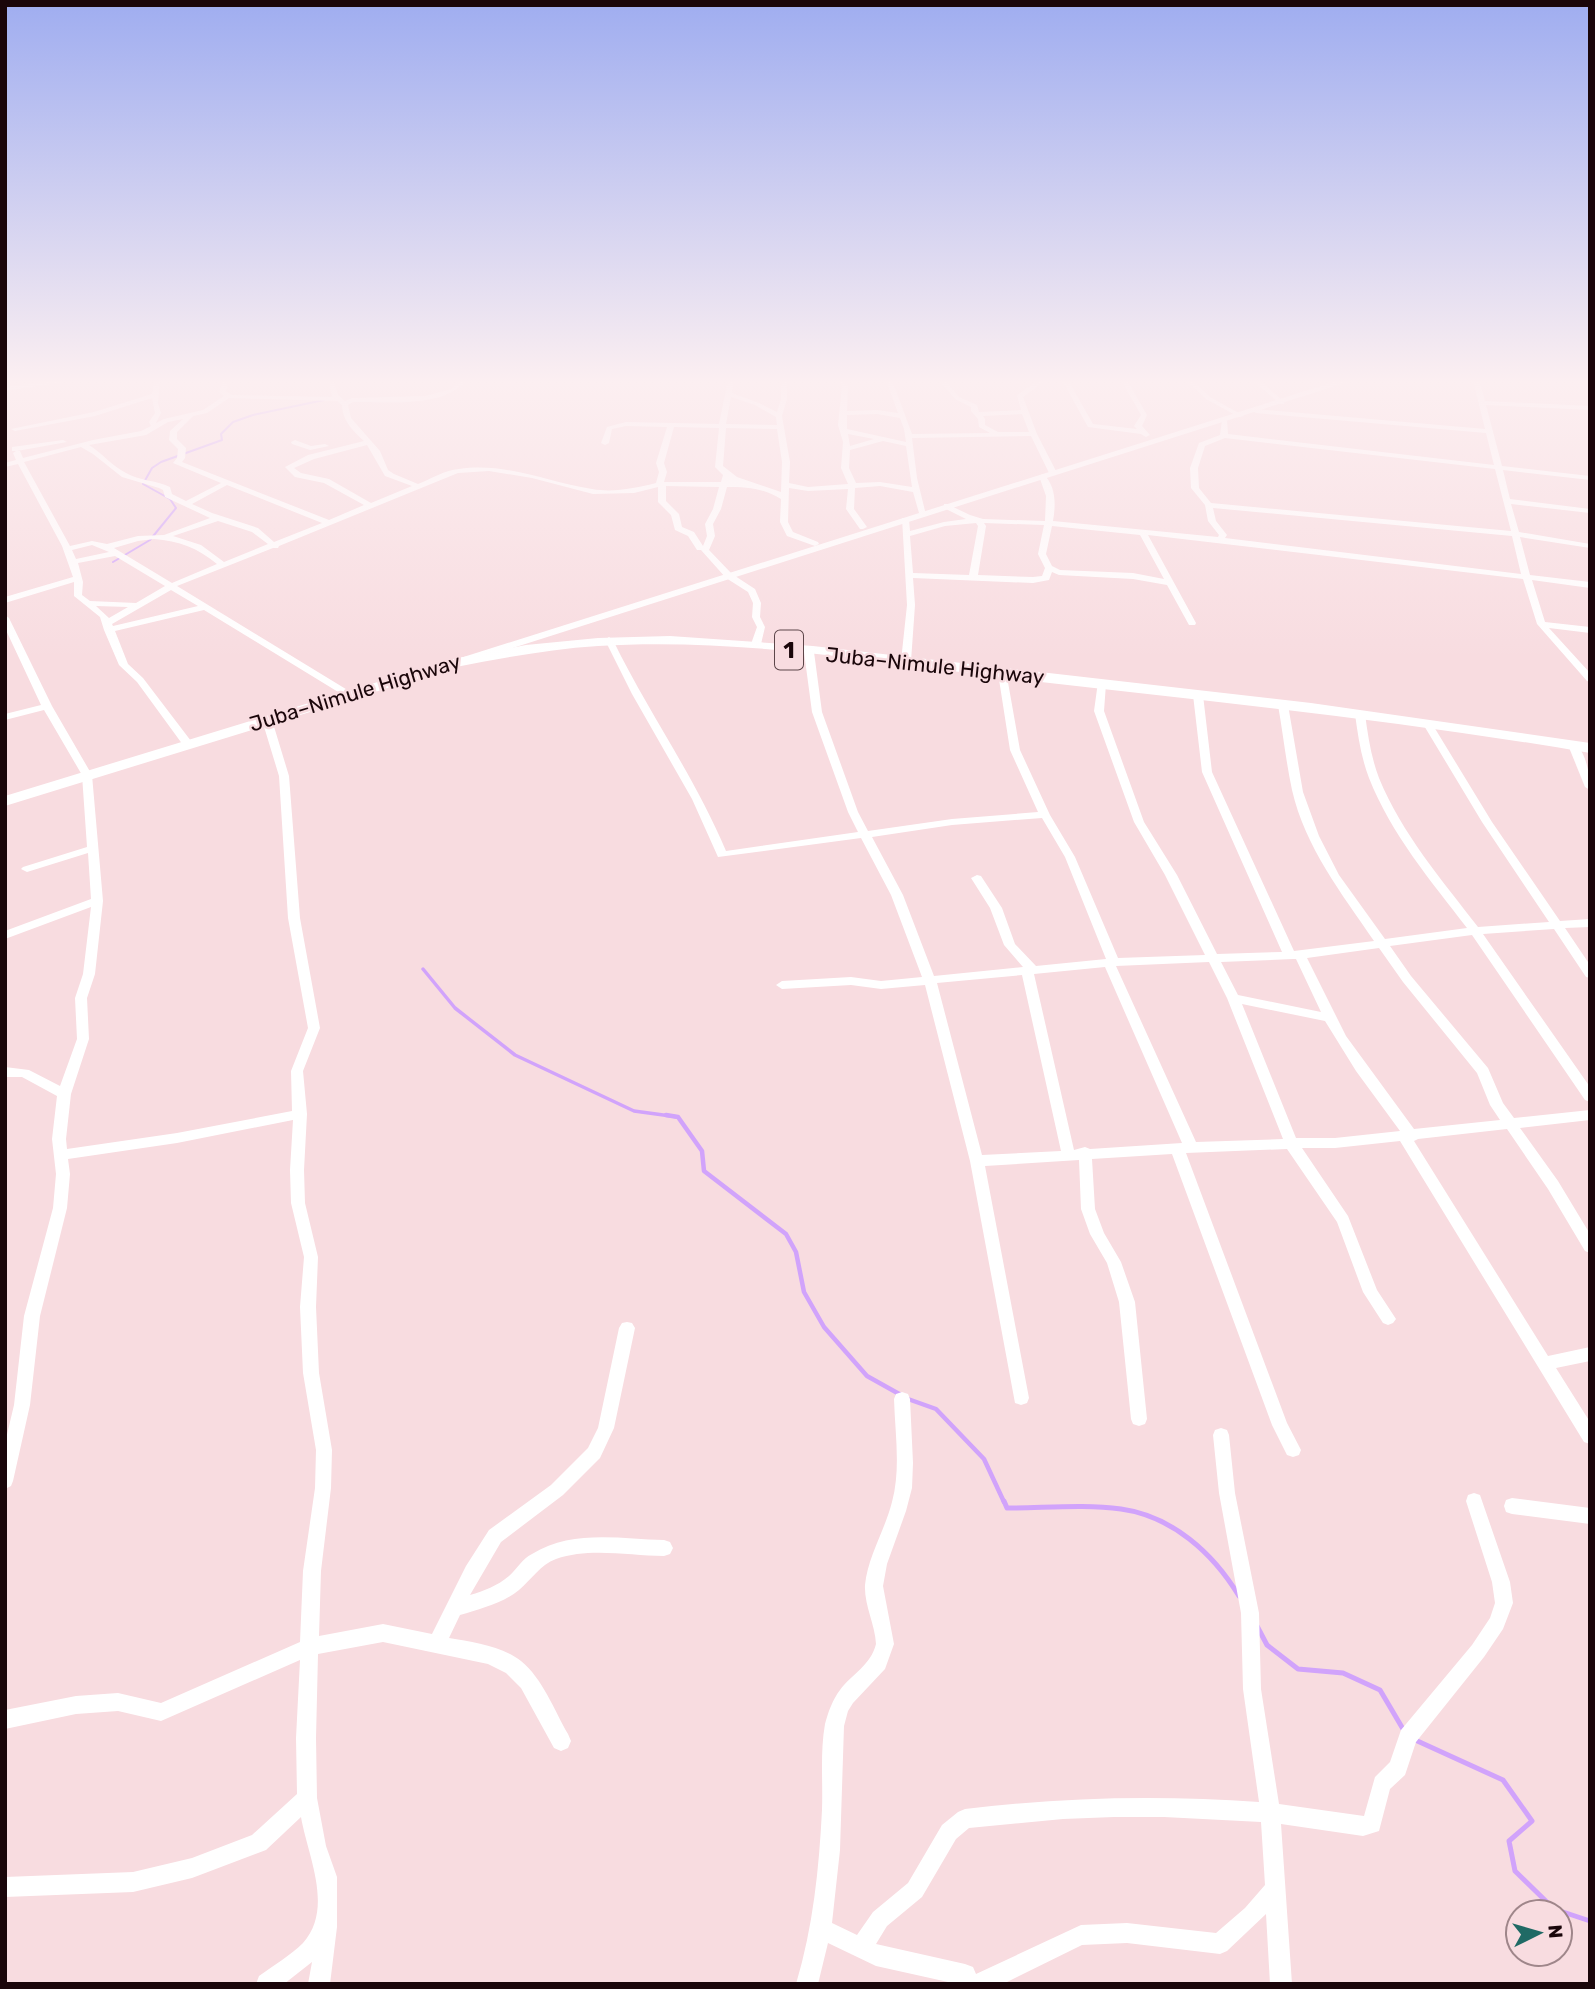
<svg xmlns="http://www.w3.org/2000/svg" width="1595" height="1989" font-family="Rubik,sans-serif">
  <rect width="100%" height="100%" fill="#f8dce0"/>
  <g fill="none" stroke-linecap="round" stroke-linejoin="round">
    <!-- stream-far3 -->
    <g stroke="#d1a3fb" stroke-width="2">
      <polyline points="1495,380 1590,380"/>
      <polyline points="113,562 150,540 176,508 170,499 143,484 152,468 161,462 222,440 221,434 233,422 253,415 324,400"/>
    </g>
    <!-- stream-far2 -->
    <polyline stroke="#d1a3fb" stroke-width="3.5" points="423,969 455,1008 515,1055 634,1111 678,1117"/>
    <!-- stream-far1 -->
    <g stroke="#d1a3fb" stroke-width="4.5">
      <polyline points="666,1115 678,1117 702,1151 704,1171 786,1234 796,1252 804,1292 824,1327 867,1376 901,1395"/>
      <polyline points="908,1399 936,1409 984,1459 1004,1502"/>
    </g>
    <!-- stream -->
    <g stroke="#d1a3fb" stroke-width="5">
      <path d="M1004,1501L1007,1508C1044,1508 1085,1504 1121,1509C1172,1516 1213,1553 1239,1596"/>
      <polyline points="1257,1626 1267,1645 1298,1669 1343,1673 1380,1690 1403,1729"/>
      <polyline points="1413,1739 1503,1780 1532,1821 1509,1841 1515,1871 1554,1909 1590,1921"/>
    </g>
    <!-- street -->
    <g fill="#fff" fill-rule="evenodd">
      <polygon points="60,380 77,380 5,391 5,387"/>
      <path d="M154,380H160L158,403L161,413L156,423L164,419L203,410L224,396L219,392L223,380H229L226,391L232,395L332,397L329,384L319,380L334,382L338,395L345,401L352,398L425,396L452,389L460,380H467C442,409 389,401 353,402L348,405L351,418L380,451L388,470L394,474L418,484C431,479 445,470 459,469C507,462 546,482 592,489C613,493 636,488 656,483L659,472L656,463L667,427L626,426L612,429L609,443L605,445L601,443L607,427L626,422L719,424L728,380H734L732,393L759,403L777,412L781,399V380H787V399L782,416L790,462L789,483L808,487L848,484L841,468L843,442L838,425L842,386L838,380H844L848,386L847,411L877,410L898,413L886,380H892L912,434L990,433L979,427L978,419L971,411V407L955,399L939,380H945L959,397L977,405L979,412L1021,410L1017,395L1039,380H1046L1023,397L1037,434L1057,473L1050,475L1031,436L912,438L917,478L926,515L919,513L913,492L880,486L855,488L854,509L867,527L863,529H860L846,509L848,489L808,491L789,488L788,522L793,532L818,542L819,544L815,546L787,536L780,522L781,499C763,488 747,487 727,487L721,509L713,524L715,536L709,550L732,574L755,589L761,603L760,617L765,627L761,644L756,647L751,644L757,627L752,617L753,603L748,592L726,578L701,550H697L688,536L675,530L671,515L658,502V487L634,493L593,494L532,478L489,471L458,473L279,546L278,548H273L177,586L354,694V698H348L204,610L115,631L128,664L143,678L191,741V745H183L137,682L119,665L104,630L100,617L74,596V582L5,603V597L73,577L62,546L18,464L5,467V463L16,460L13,453L16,451H12V447L63,440L67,442L17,451H20L23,458L93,440L141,431L151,426L149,422L155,413L152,398L95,416L15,431L11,429L94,412L152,394ZM731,397L755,405L776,417L777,425L726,424ZM229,398L337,401L342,405C342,420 353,431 364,441L308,455L285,467L295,477L324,483L364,505L329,520L182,462L185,458L186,448L177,439V432L193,416L207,413ZM877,414L900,418L904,429L906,442L847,429V415ZM1022,414L1029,432H998L985,425V419L983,416ZM183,419L170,431L169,440L178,449L177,458L173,463L221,483L186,501L172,494L170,487C156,480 139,481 126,473C112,466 102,453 89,445L146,435L168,422ZM674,427L719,428L715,467L723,475L721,482H664L667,472L664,463ZM726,428L777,429L782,462L781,492L737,477L723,466ZM848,434L874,439L850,446ZM883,441L906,446L912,487L880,482L856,483L849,468L850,450ZM367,445L385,476L412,486L371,503L329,479L301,473L294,468L314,459ZM81,447L93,454L122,477L159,488L163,490L165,497L210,518L164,535L138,536L107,544L92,541L70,546L24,462ZM227,485L322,523L274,542L258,528L212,513L192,504ZM666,486L719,487L713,509L705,524L707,536L703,546L694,532L682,527L679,514L666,501ZM218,521L252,532L268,544L224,562L201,545L173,536ZM154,539C179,541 198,548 217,564L172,583L114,548L138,541ZM92,545L109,552L76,559L72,550ZM115,556L165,586L136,603L90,601L82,595L83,582L78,563ZM171,590L198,606L113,626L112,624ZM96,606L128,607L109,618Z"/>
      <polygon points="1062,380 1068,380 1093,424 1137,429 1134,426 1141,415 1121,380 1127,380 1147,415 1142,426 1150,435 1146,437 1141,434 1088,427"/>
      <polygon points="1186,380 1193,380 1210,397 1244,416 1239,417 1206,399"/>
      <polygon points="1253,380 1260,380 1284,402 1284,404 1280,404"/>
      <path d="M1473,380H1479L1485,401L1590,406V410L1486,405L1502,466L1590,476V480L1503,470L1510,499L1590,509V513L1511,504L1519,532L1590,544V548L1520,537L1530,575L1590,582V588L1532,580L1545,622L1590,627V633L1549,628L1590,673V682L1587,681L1537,624L1523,579L1148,535L1196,623L1195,625H1189L1167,585L1133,579L1059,575L1052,572L1049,580L1033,583L913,578L915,605L911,661L906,664L901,661L907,605L902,518L909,520L910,531L944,522L966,519L944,508V504H947L970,515L983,519L1045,521L1046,496L1039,476L1043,474C1056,485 1056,505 1053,521L1218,537L1219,535L1208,521L1205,505L1191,488L1190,468L1199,443L1220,435L1222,420L1227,421L1228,434L1494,465L1486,433L1256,413L1253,411L1256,409L1485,429ZM1225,438L1495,469L1511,531L1211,503L1199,488L1198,468L1205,446ZM1213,508L1512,536L1521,574L1225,538L1227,535L1216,521ZM976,523L978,526L969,575L913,573L910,536L945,526ZM984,523L1044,525L1038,554L1045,568L1042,576L1033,577L978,575L986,526ZM1052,526L1140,535L1164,579L1133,573L1060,570L1052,566L1046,554Z"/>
      <polygon points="295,440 311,446 325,444 329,446 310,450 292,444 291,442"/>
      <path d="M5,615L9,618L52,706L92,775L103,901L95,974L87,998L89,1039L71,1094L66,1139L67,1149L177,1133L292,1111L291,1071L308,1028L288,918L279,776L262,720L264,718H270L272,720L289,776L300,918L320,1028L303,1071L307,1114L304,1170L305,1203L318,1257L316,1307L319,1373L332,1450L331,1488L321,1571L319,1636L383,1624L432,1634L466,1566L489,1530L551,1485L588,1448L598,1428L619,1328L622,1323L627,1322L632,1323L635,1328L614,1428L600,1458L563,1495L501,1542L470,1595C484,1591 497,1586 509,1576C517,1569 522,1559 532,1554C572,1529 620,1539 664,1540L670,1542L673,1548L670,1554L664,1556C630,1556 590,1547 556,1559C540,1565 532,1579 519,1590C503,1603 480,1609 460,1615L449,1638C473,1642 502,1646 521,1661C543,1679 554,1710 568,1734L571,1741L568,1748L561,1751L554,1748L521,1688L506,1673L488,1664L383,1642L318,1654L316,1738L317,1798L326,1846L337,1877V1927L330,1984H308L312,1962L284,1984H256L259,1976C273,1966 291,1955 303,1943C334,1908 308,1857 301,1817L266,1850L192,1878L133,1892L5,1897V1877L133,1872L192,1858L252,1835L297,1794L296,1738L300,1660L161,1721L118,1711L76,1714L5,1729V1710L76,1696L118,1693L161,1703L300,1642L303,1571L315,1488L316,1450L303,1373L300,1307L304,1257L291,1203L290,1170L293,1120L177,1143L68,1159L70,1174L67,1208L40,1316L30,1405L13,1481L11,1486L5,1489V1443L14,1405L24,1316L53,1208L56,1174L52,1139L57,1096L22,1077H5V1067L29,1070L60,1086L77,1039L75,998L83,974L91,907L5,939V931L91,899L88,853L27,872L21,869L23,867L87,847L82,775L44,710L5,720V714L41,705L5,628Z"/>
      <path d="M609,637L613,640C648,712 695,777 726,851L858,832L848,812L812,712L804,652L809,649L814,652L822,712L858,812L868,831L952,819L1038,812L1010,750L998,673L1000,671H1006L1020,750L1050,815L1075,857L1118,958L1205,955L1165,875L1134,822L1094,711L1098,682H1104L1106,684L1104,711L1144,822L1177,875L1217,954L1282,952L1202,772L1193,695L1198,692L1203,695L1212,772L1294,951L1374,941C1342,894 1305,847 1292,790C1286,762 1283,733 1278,705L1283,702L1288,705L1303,792L1319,836L1339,875L1385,939L1467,928C1431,881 1391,834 1369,778C1361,757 1358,736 1355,714L1360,711L1365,714C1368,736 1371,757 1379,778C1402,834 1442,880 1478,927L1549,922L1482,822L1423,724L1425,722H1431L1492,822L1560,921L1590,919V927L1565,928L1590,965V978L1586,977L1554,929L1483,934L1590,1087V1102L1585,1100L1472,935L1390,946L1411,976L1488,1068L1503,1103L1514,1118L1590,1110V1120L1520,1128L1558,1181L1590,1234V1253L1585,1251L1548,1189L1507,1129L1418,1139L1414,1141L1548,1356L1590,1347V1361L1556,1368L1590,1422V1444L1584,1442L1400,1141L1335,1148H1302L1348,1216L1377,1290L1396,1319L1393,1323L1388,1325L1383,1323L1363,1292L1337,1222L1287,1149L1186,1153L1287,1423L1301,1450L1299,1455L1293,1457L1287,1455L1272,1425L1172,1154L1092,1159L1095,1209L1104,1233L1121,1262L1135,1302L1147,1419L1145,1424L1139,1426L1133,1424L1131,1419L1119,1302L1107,1263L1090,1234L1081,1209L1079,1160L985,1166L1029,1398L1027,1403L1021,1405L1015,1403L970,1161L925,985L881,989L851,985L782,989L776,985L782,981L851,977L881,981L922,977L891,895L861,838L718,857L692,799L632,694L605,640ZM1042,818L1065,857L1106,959L1036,966L1015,944L1002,908L981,876L977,875L971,878L990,908L1004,945L1023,967L934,976L903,895L872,837L952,825ZM1379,948L1403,982L1477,1073L1490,1105L1500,1120L1414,1129L1346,1036L1307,958ZM1293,959H1296L1321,1012L1238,995L1221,962ZM1209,962L1227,998L1283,1139L1196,1142L1116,966ZM1105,967L1182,1143L1090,1149L1085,1147L1074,1150L1034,974ZM1022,975L1061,1151L982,1155L937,983ZM1242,1004L1325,1021L1356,1071L1400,1131L1335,1138H1296Z"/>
      <path d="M1573,742C1586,750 1590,775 1590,790L1585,787L1568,745Z"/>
      <path d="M902,1392L908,1394L910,1399L913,1463L912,1488L906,1511L887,1564L883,1586L894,1644L885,1669L853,1703L848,1711L844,1726L840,1850L832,1923L857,1935L873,1912L908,1883L942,1825L958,1812L965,1809C1063,1797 1161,1795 1259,1802L1243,1689L1241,1613L1219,1493L1213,1435L1215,1430L1221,1428L1227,1430L1229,1435L1235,1493L1259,1613L1261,1689L1279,1804L1364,1816L1375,1777L1390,1762L1401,1730L1472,1645L1490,1618L1495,1603L1492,1582L1466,1501L1468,1495L1474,1493L1480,1495L1510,1582L1513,1603L1503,1629L1484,1657L1416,1742L1405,1775L1390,1789L1379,1831L1363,1836L1281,1824L1292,1984H1270L1266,1914L1227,1951L1220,1954L1127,1943L1082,1945L1003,1984H957L876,1966L828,1943L818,1984H796C813,1927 819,1869 822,1810C823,1781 820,1752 825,1724C828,1712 833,1699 840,1690C852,1674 871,1665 876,1644C875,1624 864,1605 865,1585C868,1556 885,1530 892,1502C901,1469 895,1433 894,1399L896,1394ZM1114,1817H1164L1261,1822L1265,1885L1245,1908L1216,1933L1127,1923L1081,1925L976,1974L973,1967L965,1964L876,1944L887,1926L922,1897L956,1839L969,1828L1063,1819Z"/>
      <polygon points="1512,1498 1590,1508 1590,1524 1512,1514 1506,1512 1504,1506 1506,1500"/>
    </g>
    <!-- secondary -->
    <polygon fill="#fff" fill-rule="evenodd" points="1340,380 1354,380 466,663 461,664 454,660"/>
    <!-- primary -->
    <path fill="#fff" fill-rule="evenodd" d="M670,636L813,646L1311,703L1590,743V753C1405,721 1218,702 1032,681C888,664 743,637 598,646C550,649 503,658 456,667L5,806V796L453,659L526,645L598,638Z"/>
  </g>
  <!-- sky -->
  <linearGradient id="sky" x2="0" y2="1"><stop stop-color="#9fadf0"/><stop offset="0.58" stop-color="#fceff1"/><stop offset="1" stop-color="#fceff1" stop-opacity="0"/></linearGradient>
  <rect width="1595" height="658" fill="url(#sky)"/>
  <g text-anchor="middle" stroke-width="5" stroke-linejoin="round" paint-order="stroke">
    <!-- far-street labels -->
    <g font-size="21" fill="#1a060a" stroke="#f8dce0">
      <text transform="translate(935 666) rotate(6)" y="7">Juba–Nimule Highway</text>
      <text transform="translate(355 693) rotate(-17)" y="7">Juba–Nimule Highway</text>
    </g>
    <!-- shield labels -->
    <rect fill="#f8dce0" stroke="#5d464a" stroke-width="2" x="775" y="630.5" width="28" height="39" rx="5"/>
    <g font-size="23" font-weight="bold" fill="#1a060a">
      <text x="789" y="658">1</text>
    </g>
  </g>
  <!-- border -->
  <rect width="1595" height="1989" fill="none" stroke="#1a060a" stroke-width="14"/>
  <!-- north arrow -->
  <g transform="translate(1539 1933) rotate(85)"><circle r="33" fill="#f8dce0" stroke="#9f868a" stroke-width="2"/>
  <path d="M0-5L12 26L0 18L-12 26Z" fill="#206a65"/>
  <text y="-10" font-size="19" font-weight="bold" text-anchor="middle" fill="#1a060a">N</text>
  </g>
</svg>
